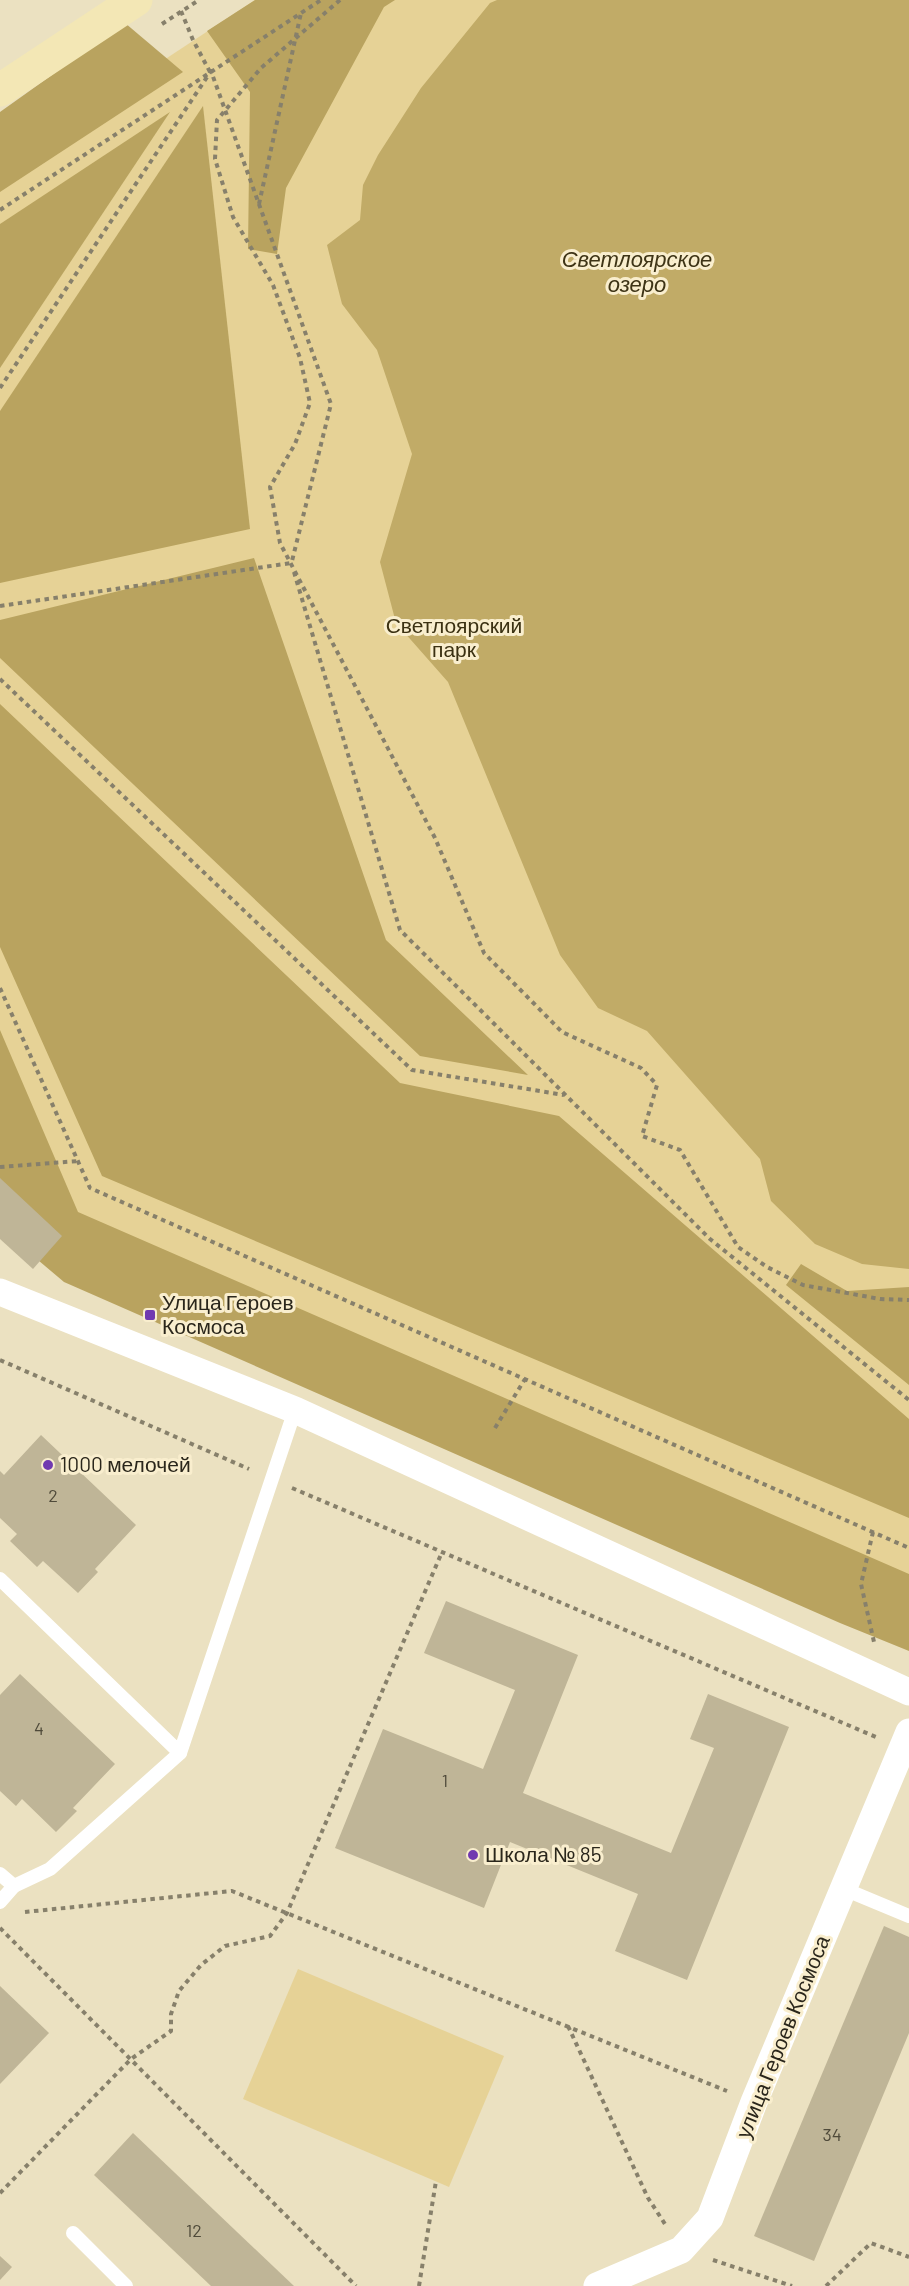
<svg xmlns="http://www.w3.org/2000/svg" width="909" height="2286" font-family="Barlow,sans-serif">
  <rect width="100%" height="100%" fill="#ebe1c1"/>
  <!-- green -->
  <g fill="#e6d296">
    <polygon points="255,0 909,0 909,1605 52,1239 0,1109 0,168"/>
    <polygon points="298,1969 504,2056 449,2187 243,2099"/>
  </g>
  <!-- forest -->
  <g fill="#b9a35f">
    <polygon points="255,0 395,0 384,7 286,188 277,254 248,249 250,92 207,31"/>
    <polygon points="125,23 183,72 0,192 0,112"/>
    <polygon points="203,106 250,529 0,583 0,411"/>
    <polygon points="170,112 0,368 0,224"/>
    <polygon points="254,558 386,940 528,1075 420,1056 0,658 0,620"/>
    <polygon points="0,704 400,1083 559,1116 909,1419 909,1518 102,1176 0,947"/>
    <polygon points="0,1030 78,1212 909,1574 909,1651 840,1623 64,1282 0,1228"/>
    <polygon points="801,1264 847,1291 909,1287 909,1385 786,1285"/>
  </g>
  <!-- water -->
  <polygon fill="#c1ab67" points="497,0 909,0 909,1269 862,1264 815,1244 771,1201 760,1159 647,1031 598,1008 560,955 448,682 396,623 380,562 412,454 377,350 342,304 327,245 360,220 363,185 378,155 421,88 490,3"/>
  <!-- building -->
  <g fill="#bfb597">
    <polygon points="0,1178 62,1236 33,1269 0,1239"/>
    <polygon points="41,1435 136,1525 95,1569 98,1572 78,1593 43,1561 37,1567 10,1541 17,1534 0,1518 0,1471 4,1475"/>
    <polygon points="446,1601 578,1655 523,1793 671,1853 714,1748 690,1739 708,1694 789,1727 687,1980 615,1951 638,1894 510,1842 484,1908 335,1848 383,1729 483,1769 515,1690 424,1653"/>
    <polygon points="20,1674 115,1764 73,1808 77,1811 56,1832 22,1799 16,1806 0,1791 0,1695"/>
    <polygon points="884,1926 909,1937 909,2033 814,2261 754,2236"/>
    <polygon points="0,1986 49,2033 0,2084"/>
    <polygon points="133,2133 294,2286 211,2286 94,2175"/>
    <polygon points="0,2256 12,2267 0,2280"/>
  </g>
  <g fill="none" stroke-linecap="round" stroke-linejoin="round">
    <!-- path -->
    <g stroke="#87806b" stroke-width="4" stroke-dasharray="4.5 4.5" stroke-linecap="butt">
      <polyline points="340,0 261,68 217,120 215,159 233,217 273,285 300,358 310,403 295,444 270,487 280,543 435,838 484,953 562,1032 641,1068 657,1085 642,1136 680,1150 738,1247 767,1267 803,1285 880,1299 909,1300"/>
      <polyline points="181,11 193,40 210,72"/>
      <polyline points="162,24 199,0"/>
      <polyline points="259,204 301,13"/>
      <polyline points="0,210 321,0"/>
      <polyline points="0,388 211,71 331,404 292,561"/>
      <polyline points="294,572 400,930 710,1239 909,1400"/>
      <polyline points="0,606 291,563 292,565"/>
      <polyline points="0,679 412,1070 564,1095"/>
      <polyline points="0,988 90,1188 909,1548"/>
      <polyline points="0,1167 78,1161"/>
      <polyline points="0,1360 249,1469"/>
      <polyline points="495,1428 525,1379"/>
      <polyline points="292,1488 876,1737"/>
      <polyline points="873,1532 861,1584 874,1642"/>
      <polyline points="25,1912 232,1891 727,2091"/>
      <polyline points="0,1928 356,2286"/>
      <polyline points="568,2026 648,2198 665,2224"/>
      <polyline points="0,2193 131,2059 171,2031 171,2014 179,1991 201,1965 225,1946 270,1936 287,1913 442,1552"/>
      <polyline points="713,2260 792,2286"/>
      <polyline points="419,2286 436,2181"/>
      <polyline points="826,2286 871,2243 909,2257"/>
    </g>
    <!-- service -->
    <g stroke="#fff" stroke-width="14">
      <polyline points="0,1579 180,1753 295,1410"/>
      <polyline points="0,1874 14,1886 50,1869 180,1753"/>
      <polyline points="844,1889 909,1916"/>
      <polyline points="0,1902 14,1886"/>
      <polyline points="73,2233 126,2286"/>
    </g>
    <!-- minor -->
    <g stroke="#fff" stroke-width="27">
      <polyline points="0,1292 295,1410 909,1692"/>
      <polyline points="597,2286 681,2250 710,2218 754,2102 909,1732"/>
    </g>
    <!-- secondary -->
    <polyline stroke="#f3e7b5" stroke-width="33" points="0,90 136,0"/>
  </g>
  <!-- markers -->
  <g fill="#713ab0" stroke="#f9eece" stroke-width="2">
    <rect x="144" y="1309" width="12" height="12" rx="3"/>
    <circle cx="48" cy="1465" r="6"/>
    <circle cx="473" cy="1855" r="6"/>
  </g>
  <g text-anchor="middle" stroke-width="6" stroke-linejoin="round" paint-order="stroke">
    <!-- number labels -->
    <g font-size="18" fill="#4f4a3a">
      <text x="53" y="1502">2</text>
      <text x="39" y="1735">4</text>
      <text x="445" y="1787">1</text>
      <text x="832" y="2141">34</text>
      <text x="194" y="2237">12</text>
    </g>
    <!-- park labels -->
    <g font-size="21" fill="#3b3112" stroke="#f9eece">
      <text x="454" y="633">Светлоярский<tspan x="454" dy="24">парк</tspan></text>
    </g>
    <!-- poi labels -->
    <g font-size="21" fill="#2a261b" stroke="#f9eece" text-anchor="start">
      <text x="162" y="1310">Улица Героев<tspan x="162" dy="24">Космоса</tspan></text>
      <text x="60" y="1472">1000 мелочей</text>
      <text x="485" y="1862">Школа № 85</text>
    </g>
    <!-- street labels -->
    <g font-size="21" fill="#2a261b" stroke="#f9eece">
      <text transform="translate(783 2037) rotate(-68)" y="7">улица Героев Космоса</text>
    </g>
    <!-- water labels -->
    <g font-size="22" font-style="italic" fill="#3e3416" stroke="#f9eece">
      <text x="637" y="267">Светлоярское<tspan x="637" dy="25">озеро</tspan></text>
    </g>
  </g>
</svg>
